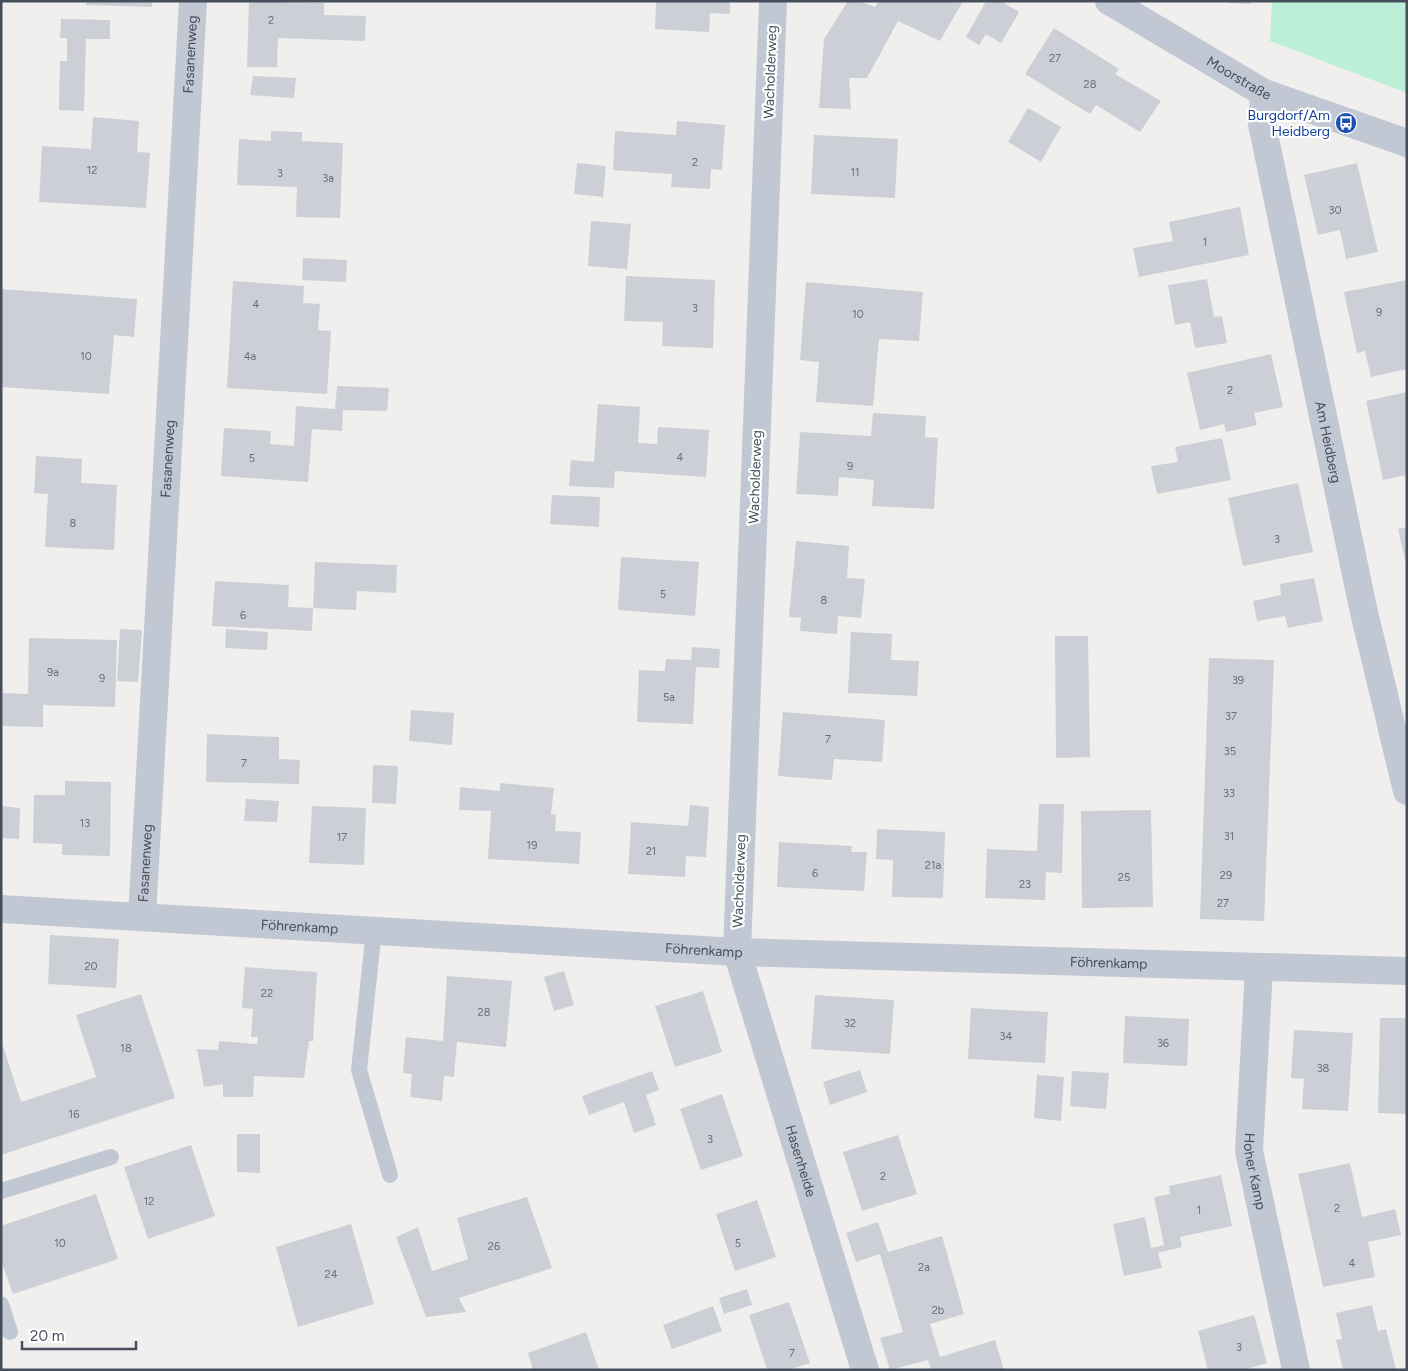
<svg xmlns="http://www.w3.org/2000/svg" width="1408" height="1371" font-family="Figtree,sans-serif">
  <rect width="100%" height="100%" fill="#f1efee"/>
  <!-- green -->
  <polygon fill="#bcefd8" points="1272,1 1407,1 1407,93 1270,41"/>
  <!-- building -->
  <g fill="#cdcfd6">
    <polygon points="87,1 152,1 152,7 86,5"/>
    <polygon points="249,1 324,3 324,15 366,16 365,41 278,38 277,67 247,67"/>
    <polygon points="656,1 730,1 730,14 710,13 709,32 655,29"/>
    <polygon points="848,1 859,1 875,7 879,1 963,1 940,41 898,21 867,78 849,78 851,109 819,108 824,39"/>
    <polygon points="986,1 1001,1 1019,12 1001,43 986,34 979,45 966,37"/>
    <polygon points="1228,1 1251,1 1251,4 1228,3"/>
    <polygon points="61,19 110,20 110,39 86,39 84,111 59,110 60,61 67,61 67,38 60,38"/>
    <polygon points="1054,28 1119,69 1115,74 1161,101 1140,132 1096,105 1090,114 1025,74"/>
    <polygon points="253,76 296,78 294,98 250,95"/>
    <polygon points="1028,108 1061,127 1041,162 1008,142"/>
    <polygon points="93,117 139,121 137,152 150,153 146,208 39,202 42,146 91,149"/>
    <polygon points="677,121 725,125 722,170 711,169 710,189 671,187 672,174 613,170 615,131 676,135"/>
    <polygon points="271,131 302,132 302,141 343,143 340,218 296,217 297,187 237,185 239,139 271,141"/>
    <polygon points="814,135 898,139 895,198 811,194"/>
    <polygon points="577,163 606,166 603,197 574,194"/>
    <polygon points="1357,163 1378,252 1346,259 1340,230 1318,235 1304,175"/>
    <polygon points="1240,207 1249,255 1139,277 1133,248 1173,241 1169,222"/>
    <polygon points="591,221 631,224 627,269 588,266"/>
    <polygon points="303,258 347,260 346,282 302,280"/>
    <polygon points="626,276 715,280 713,348 662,346 663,322 624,321"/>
    <polygon points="1207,279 1214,317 1222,316 1227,343 1195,348 1190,322 1175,325 1168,285"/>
    <polygon points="1407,280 1407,369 1371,377 1365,351 1357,353 1344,292"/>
    <polygon points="233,281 304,286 303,303 320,304 318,330 331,331 327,394 227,388"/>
    <polygon points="806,282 923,292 919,341 879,339 873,406 816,402 819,362 800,360"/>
    <polygon points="1,289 137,299 134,337 114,335 109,394 1,387"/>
    <polygon points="1271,354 1283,407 1254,413 1257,425 1226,432 1224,424 1200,430 1187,373"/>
    <polygon points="337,386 389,388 387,411 343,410 342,431 312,429 308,482 221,476 224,428 271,431 270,444 294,446 296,406 335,409"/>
    <polygon points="1407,392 1407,475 1383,480 1366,401"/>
    <polygon points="598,404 640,407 638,443 657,444 658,427 709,430 706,477 615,471 614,488 569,486 571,460 594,462"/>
    <polygon points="873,413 926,416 925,437 938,438 934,509 872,506 874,480 839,477 838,496 796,494 800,432 871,436"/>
    <polygon points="1222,438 1231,480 1157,494 1151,466 1178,462 1175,447"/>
    <polygon points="36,456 82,459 81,483 117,485 114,550 45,547 48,494 34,493"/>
    <polygon points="1298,483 1313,552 1243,566 1228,498"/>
    <polygon points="552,495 600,497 599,527 550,524"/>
    <polygon points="1407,527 1407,563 1406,563 1398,529"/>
    <polygon points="796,541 849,546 847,578 865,579 861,618 838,616 837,634 800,631 801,618 789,617"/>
    <polygon points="621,557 699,562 695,616 618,610"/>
    <polygon points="315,562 397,565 396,593 357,591 356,610 313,608 312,631 212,626 215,581 289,585 288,607 313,608"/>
    <polygon points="1314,578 1323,621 1288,628 1285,616 1257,621 1253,601 1281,595 1280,584"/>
    <polygon points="120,629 142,630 138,682 117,681"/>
    <polygon points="226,629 268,632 267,650 225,648"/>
    <polygon points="851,632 892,634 891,660 919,661 917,696 848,693"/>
    <polygon points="1055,636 1088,636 1090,757 1056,758"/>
    <polygon points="29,638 117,640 115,707 43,705 43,727 2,726 3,693 28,694"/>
    <polygon points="692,647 720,649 719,668 696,667 693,724 637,722 639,670 665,671 666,659 691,660"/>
    <polygon points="1209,658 1274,660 1264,921 1200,919"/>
    <polygon points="411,710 454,713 452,745 409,741"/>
    <polygon points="783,712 885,720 882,762 834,759 832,780 778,776"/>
    <polygon points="207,734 279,737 279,759 300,760 299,784 206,782"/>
    <polygon points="373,765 398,766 396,804 372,803"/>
    <polygon points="65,781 111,782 110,856 62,855 62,844 33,843 34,795 65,795"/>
    <polygon points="500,783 554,788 551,814 556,815 555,831 581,832 579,864 488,859 491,811 459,810 460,787 500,791"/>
    <polygon points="246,799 279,801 277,822 244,821"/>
    <polygon points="1039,804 1064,804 1062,873 1046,872 1045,900 985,898 987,849 1037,851"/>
    <polygon points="690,805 709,807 706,857 686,856 685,877 628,874 631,822 688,826"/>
    <polygon points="1,806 20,808 19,839 1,838"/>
    <polygon points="312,806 366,808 364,865 309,863"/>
    <polygon points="1151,810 1153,907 1082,908 1081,811"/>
    <polygon points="877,829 945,832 943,898 892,897 893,860 876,859"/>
    <polygon points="779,842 852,846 851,852 867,852 864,891 777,887"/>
    <polygon points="50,935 119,939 116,988 48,984"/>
    <polygon points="245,967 317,972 313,1041 309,1041 304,1078 254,1076 253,1097 223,1097 223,1084 204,1087 197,1049 218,1050 219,1041 257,1044 258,1037 251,1037 253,1009 242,1008"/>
    <polygon points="564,971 574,1005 554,1011 544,977"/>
    <polygon points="447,976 512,981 506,1047 457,1042 454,1077 444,1076 442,1101 410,1097 412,1074 403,1073 406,1037 443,1041"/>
    <polygon points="703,991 722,1052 675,1067 655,1006"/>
    <polygon points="141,994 175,1098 1,1155 1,1047 3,1046 21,1102 96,1077 76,1015"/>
    <polygon points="815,995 894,1000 890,1054 811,1049"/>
    <polygon points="971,1008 1048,1012 1045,1063 968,1059"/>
    <polygon points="1125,1016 1189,1019 1187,1066 1123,1063"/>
    <polygon points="1380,1018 1407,1018 1407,1114 1378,1113"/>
    <polygon points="1294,1030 1353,1033 1348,1111 1302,1109 1304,1079 1291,1078"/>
    <polygon points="860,1070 867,1092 830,1105 823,1082"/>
    <polygon points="652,1071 659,1090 646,1095 656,1125 634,1133 624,1102 589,1115 582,1096"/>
    <polygon points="1072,1071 1109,1073 1106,1109 1070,1106"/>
    <polygon points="1037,1075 1064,1077 1061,1121 1034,1118"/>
    <polygon points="722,1094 743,1156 701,1170 680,1109"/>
    <polygon points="237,1134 260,1134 260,1173 237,1172"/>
    <polygon points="898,1135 917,1194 862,1211 843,1152"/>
    <polygon points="191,1145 215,1216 148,1239 124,1167"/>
    <polygon points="1350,1163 1362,1217 1395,1209 1401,1235 1368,1242 1375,1277 1323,1287 1298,1174"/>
    <polygon points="1221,1175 1232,1226 1180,1237 1182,1247 1158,1253 1162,1268 1124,1276 1113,1224 1145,1217 1151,1248 1164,1245 1154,1197 1170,1194 1169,1186"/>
    <polygon points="96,1194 118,1259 13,1294 1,1261 1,1226"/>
    <polygon points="527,1197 552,1268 459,1298 466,1312 426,1317 396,1237 418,1227 432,1271 468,1259 457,1218"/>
    <polygon points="757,1200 776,1257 735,1271 716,1214"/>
    <polygon points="878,1222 888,1252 942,1236 964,1314 930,1324 940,1357 995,1340 1004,1370 931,1370 928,1360 890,1370 880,1338 903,1332 880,1254 856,1262 846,1233"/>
    <polygon points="351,1224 374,1304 298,1327 276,1247"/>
    <polygon points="747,1289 752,1305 724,1314 719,1298"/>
    <polygon points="789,1302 810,1363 788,1370 767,1370 749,1315"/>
    <polygon points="1372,1305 1378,1331 1386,1329 1396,1370 1343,1370 1336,1340 1342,1339 1336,1313"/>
    <polygon points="713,1306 722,1331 672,1349 663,1325"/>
    <polygon points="1254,1315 1267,1363 1243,1370 1208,1370 1198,1331"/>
    <polygon points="586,1332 599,1370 533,1370 528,1353"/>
  </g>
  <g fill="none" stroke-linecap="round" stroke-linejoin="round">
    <!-- lane -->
    <g stroke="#c2c8d3" stroke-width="16">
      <polyline points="374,930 359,1070 390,1175"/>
      <polyline points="1,1191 111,1157"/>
      <polyline points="1,1304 10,1332"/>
    </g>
    <!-- street -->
    <g stroke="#c2c8d3" stroke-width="28">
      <path id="s1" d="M773,1L737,952L865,1370"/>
      <path id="s2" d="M1109,1L1264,93L1407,143"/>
      <path id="s3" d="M1264,93L1262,124L1363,608L1407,791"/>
      <path id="s4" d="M1,909L737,952L1407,971"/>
      <path id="s5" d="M142,917L193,1"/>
      <path id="s6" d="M1259,968L1249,1151L1296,1370"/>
    </g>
  </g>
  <!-- icons -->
  <defs>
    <g id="bus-disc" transform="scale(1.125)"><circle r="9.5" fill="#1a4fb4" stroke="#fff"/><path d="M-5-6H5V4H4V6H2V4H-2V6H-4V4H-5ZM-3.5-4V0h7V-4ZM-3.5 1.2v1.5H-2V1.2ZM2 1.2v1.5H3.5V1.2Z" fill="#fff"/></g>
  </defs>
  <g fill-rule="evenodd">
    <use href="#bus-disc" x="1346" y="123"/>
  </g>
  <g text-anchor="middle" stroke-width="4.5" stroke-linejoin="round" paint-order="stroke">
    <!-- number labels -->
    <g font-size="11" fill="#686e7a">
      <text x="271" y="24">2</text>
      <text x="1055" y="62">27</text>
      <text x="1090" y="88">28</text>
      <text x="695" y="166">2</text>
      <text x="92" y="174">12</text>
      <text x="855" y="176">11</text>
      <text x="280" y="177">3</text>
      <text x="328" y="182">3a</text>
      <text x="1335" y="214">30</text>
      <text x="1205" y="246">1</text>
      <text x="256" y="308">4</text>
      <text x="695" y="312">3</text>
      <text x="1379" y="316">9</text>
      <text x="858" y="318">10</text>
      <text x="86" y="360">10</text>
      <text x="250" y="360">4a</text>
      <text x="1230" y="394">2</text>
      <text x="680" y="461">4</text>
      <text x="252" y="462">5</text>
      <text x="850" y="470">9</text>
      <text x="73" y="527">8</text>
      <text x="1277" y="543">3</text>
      <text x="663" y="598">5</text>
      <text x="824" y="604">8</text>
      <text x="243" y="619">6</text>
      <text x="53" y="676">9a</text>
      <text x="102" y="682">9</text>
      <text x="1238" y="684">39</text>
      <text x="669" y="701">5a</text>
      <text x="1231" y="720">37</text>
      <text x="828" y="743">7</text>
      <text x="1230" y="755">35</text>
      <text x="244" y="767">7</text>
      <text x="1229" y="797">33</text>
      <text x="85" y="827">13</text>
      <text x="1229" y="840">31</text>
      <text x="342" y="841">17</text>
      <text x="532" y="849">19</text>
      <text x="651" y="855">21</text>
      <text x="933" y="869">21a</text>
      <text x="815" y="877">6</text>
      <text x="1226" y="879">29</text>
      <text x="1124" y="881">25</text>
      <text x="1025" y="888">23</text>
      <text x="1223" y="907">27</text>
      <text x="91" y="970">20</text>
      <text x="267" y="997">22</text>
      <text x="484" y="1016">28</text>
      <text x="850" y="1027">32</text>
      <text x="1006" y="1040">34</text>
      <text x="1163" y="1047">36</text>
      <text x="126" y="1052">18</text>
      <text x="1323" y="1072">38</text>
      <text x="74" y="1118">16</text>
      <text x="710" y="1143">3</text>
      <text x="883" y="1180">2</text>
      <text x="149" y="1205">12</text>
      <text x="1337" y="1212">2</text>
      <text x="1199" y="1214">1</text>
      <text x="60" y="1247">10</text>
      <text x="738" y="1247">5</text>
      <text x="494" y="1250">26</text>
      <text x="1352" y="1267">4</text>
      <text x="924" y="1271">2a</text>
      <text x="331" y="1278">24</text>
      <text x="938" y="1314">2b</text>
      <text x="1239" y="1351">3</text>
      <text x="792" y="1357">7</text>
    </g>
    <!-- street labels -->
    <g font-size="14" fill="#464e5c" stroke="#fff">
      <text dy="5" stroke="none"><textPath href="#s5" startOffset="864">Fasanenweg</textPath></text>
      <text transform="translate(770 72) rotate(-88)" y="5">Wacholderweg</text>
      <text dy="5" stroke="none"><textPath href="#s2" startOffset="151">Moorstraße</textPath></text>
      <text dy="5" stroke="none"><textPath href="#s3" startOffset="356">Am Heidberg</textPath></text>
      <text dy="5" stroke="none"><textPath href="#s5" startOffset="459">Fasanenweg</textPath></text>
      <text transform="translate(755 477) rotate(-88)" y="5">Wacholderweg</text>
      <text dy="5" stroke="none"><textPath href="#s5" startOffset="54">Fasanenweg</textPath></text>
      <text transform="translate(739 881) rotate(-88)" y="5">Wacholderweg</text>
      <text dy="5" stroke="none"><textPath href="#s4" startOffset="299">Föhrenkamp</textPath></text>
      <text dy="5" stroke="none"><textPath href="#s4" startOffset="704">Föhrenkamp</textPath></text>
      <text dy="5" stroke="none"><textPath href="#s4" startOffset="1109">Föhrenkamp</textPath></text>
      <text dy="5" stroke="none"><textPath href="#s1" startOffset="1170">Hasenheide</textPath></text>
      <text dy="5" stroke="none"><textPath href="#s6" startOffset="204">Hoher Kamp</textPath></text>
    </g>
    <!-- transit labels -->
    <g font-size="14" fill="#164399" stroke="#fff" text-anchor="end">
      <text x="1330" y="120">Burgdorf/Am<tspan x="1330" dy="16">Heidberg</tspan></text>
    </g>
  </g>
  <!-- border -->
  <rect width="1408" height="1371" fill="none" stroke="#464e5c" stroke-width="5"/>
  <!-- scale -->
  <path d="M22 1341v8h114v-8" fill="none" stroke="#464e5c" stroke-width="2.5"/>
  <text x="30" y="1341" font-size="15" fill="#464e5c" stroke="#ffffff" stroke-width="4" paint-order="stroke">20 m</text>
</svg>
